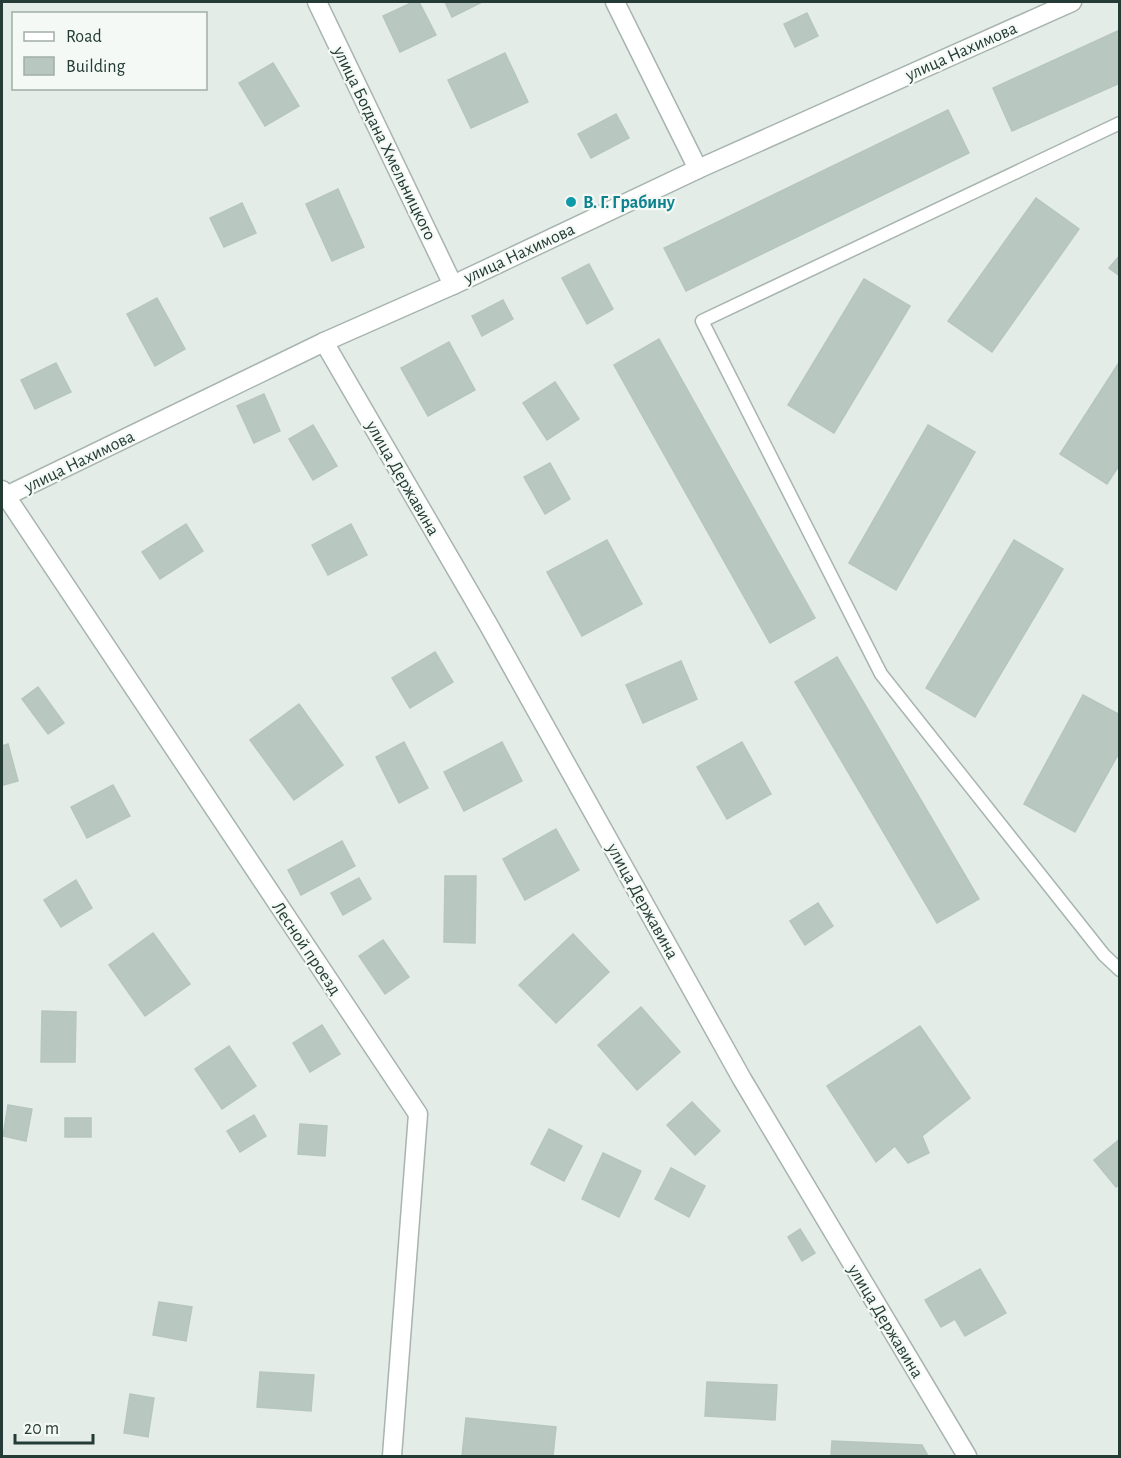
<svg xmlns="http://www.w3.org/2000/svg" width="1121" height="1458" font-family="'Alegreya Sans',sans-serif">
  <rect width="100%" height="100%" fill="#e4ece8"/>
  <!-- building -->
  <g fill="#b9c7c1" stroke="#b6c5bf" stroke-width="1.5">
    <polygon points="413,2 419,2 436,35 400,52 383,16"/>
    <polygon points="445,2 482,2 452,17"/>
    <polygon points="807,13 818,36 795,47 784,24"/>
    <polygon points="1120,30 1120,83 1012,131 993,88"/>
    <polygon points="505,53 528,102 471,128 448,80"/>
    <polygon points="273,63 299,106 265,126 239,83"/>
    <polygon points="948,110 969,153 686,291 664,248"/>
    <polygon points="616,114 629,138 591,158 578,134"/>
    <polygon points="338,189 364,247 332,261 306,204"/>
    <polygon points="1036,198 1079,229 992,352 948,321"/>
    <polygon points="242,203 256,233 224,247 210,218"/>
    <polygon points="1120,255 1120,276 1109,268"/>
    <polygon points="589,264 613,309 587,324 562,278"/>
    <polygon points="864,279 910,306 834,433 788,405"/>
    <polygon points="157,298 185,349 155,366 127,314"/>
    <polygon points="503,300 513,319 482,336 472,316"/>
    <polygon points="659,339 815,618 770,643 614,365"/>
    <polygon points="449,342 475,390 428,416 401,368"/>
    <polygon points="1120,361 1120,464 1107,484 1060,454"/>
    <polygon points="56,363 71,392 35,409 21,380"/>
    <polygon points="555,382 579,419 547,440 523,403"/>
    <polygon points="264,394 280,431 254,443 237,406"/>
    <polygon points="313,425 337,466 313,480 289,439"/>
    <polygon points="928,425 975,452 896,590 849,563"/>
    <polygon points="550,463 570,499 545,514 524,477"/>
    <polygon points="186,524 203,551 160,579 142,552"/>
    <polygon points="351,524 367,555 328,575 312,545"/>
    <polygon points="607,540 642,604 582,636 547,572"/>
    <polygon points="1014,540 1063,569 975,717 926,688"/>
    <polygon points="435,652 453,682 410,708 392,678"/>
    <polygon points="837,657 979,899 937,923 795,682"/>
    <polygon points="681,661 697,699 643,723 626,685"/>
    <polygon points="38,687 64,723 48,734 22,699"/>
    <polygon points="1083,695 1120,715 1120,751 1075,832 1024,804"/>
    <polygon points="299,704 343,765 294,800 250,740"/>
    <polygon points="404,742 428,788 399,803 376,757"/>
    <polygon points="502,742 522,781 464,811 444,772"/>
    <polygon points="742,742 771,794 727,819 697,767"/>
    <polygon points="8,744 18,781 3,785 2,746"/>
    <polygon points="113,785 130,816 87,838 71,807"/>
    <polygon points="556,829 579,870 525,900 503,859"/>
    <polygon points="342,841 355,866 301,895 288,870"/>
    <polygon points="445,876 476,876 475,943 444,942"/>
    <polygon points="359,878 371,899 343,915 331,893"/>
    <polygon points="76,880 92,908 61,927 44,900"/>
    <polygon points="818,903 833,926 805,945 790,921"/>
    <polygon points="153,933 190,984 145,1016 109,965"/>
    <polygon points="573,934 609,972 556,1023 519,985"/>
    <polygon points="383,940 409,977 385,994 359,956"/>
    <polygon points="641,1007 680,1052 637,1090 598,1045"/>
    <polygon points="42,1011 76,1012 75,1062 41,1062"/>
    <polygon points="322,1025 340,1054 310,1072 293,1043"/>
    <polygon points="920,1026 970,1098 922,1136 929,1153 908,1163 895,1146 876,1162 827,1086"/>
    <polygon points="229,1046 256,1086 222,1109 195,1069"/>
    <polygon points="692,1102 720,1131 695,1155 667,1125"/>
    <polygon points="8,1105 32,1109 26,1141 3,1136"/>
    <polygon points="254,1115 266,1136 240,1152 227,1131"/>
    <rect x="65" y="1118" width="26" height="19"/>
    <polygon points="300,1124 327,1126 325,1156 298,1154"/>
    <polygon points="549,1129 582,1146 564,1181 531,1164"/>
    <polygon points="1120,1139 1120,1184 1116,1187 1094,1160"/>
    <polygon points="603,1153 641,1171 619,1217 582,1199"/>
    <polygon points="671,1168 705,1186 689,1217 655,1199"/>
    <polygon points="800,1229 815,1253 802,1261 788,1237"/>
    <polygon points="980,1269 1006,1313 965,1336 955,1319 941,1327 925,1300"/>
    <polygon points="159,1302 192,1307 186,1341 153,1335"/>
    <polygon points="260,1372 314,1375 311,1411 257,1407"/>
    <polygon points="707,1382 777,1385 775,1420 705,1416"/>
    <polygon points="130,1394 154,1398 148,1437 124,1433"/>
    <polygon points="466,1418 556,1427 553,1456 462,1456"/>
    <polygon points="832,1441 922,1445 928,1456 831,1456"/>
  </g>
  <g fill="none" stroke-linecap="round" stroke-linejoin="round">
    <!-- service casing -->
    <g stroke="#a7b4af" stroke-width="15">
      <polyline id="service" points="1120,123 702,321 881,674 1104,955 1120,970"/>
    </g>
    <!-- minor casing -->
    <g stroke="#a7b4af" stroke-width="21">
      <g id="minor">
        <polyline points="317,2 453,285"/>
        <polyline points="615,2 698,169"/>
        <polyline points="324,342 488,624 742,1079 967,1456"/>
        <polyline points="2,490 418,1114 392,1456"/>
        <polyline points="2,498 324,342 453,285 698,169 1072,2"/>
      </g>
    </g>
    <!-- service -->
    <use href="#service" stroke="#fff" stroke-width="12"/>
    <!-- minor -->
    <use href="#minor" stroke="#fff" stroke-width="18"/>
  </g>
  <!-- markers -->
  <circle fill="#0f9aa8" stroke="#f4f9f6" stroke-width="2" cx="571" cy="202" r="6"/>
  <g text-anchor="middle" stroke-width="4.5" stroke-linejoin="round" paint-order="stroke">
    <!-- street labels -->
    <g font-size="18" fill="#243c35" stroke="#f4f9f6">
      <text transform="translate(961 51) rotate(-24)" y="6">улица Нахимова</text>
      <text transform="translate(385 143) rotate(64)" y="6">улица Богдана Хмельницкого</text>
      <text transform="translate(519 253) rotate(-25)" y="6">улица Нахимова</text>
      <text transform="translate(79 461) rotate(-26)" y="6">улица Нахимова</text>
      <text transform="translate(403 478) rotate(60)" y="6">улица Державина</text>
      <text transform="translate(643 901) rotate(61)" y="6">улица Державина</text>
      <text transform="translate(307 948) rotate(56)" y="6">Лесной проезд</text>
      <text transform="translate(886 1321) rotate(59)" y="6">улица Державина</text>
    </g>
    <!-- culture labels -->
    <g font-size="18" font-weight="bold" fill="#0d838f" stroke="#f4f9f6" text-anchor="start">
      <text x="583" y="208">В. Г. Грабину</text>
    </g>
  </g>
  <!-- border -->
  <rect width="1121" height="1458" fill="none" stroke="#243c35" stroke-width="6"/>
  <!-- legend -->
  <rect x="12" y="12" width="195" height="78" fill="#f4f9f6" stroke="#a1ada9" stroke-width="1.5"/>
  <rect x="24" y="32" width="30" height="9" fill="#ffffff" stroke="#a1ada9" stroke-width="1.5"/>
  <text x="66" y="42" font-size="18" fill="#243c35">Road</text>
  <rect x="24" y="57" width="30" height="18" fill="#b9c7c1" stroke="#a1ada9" stroke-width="1.5"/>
  <text x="66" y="72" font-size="18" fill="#243c35">Building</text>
  <!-- scale -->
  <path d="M15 1434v9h78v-9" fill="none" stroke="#243c35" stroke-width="3"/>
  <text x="24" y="1434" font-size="18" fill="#243c35" stroke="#f4f9f6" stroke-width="4.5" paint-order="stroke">20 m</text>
</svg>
